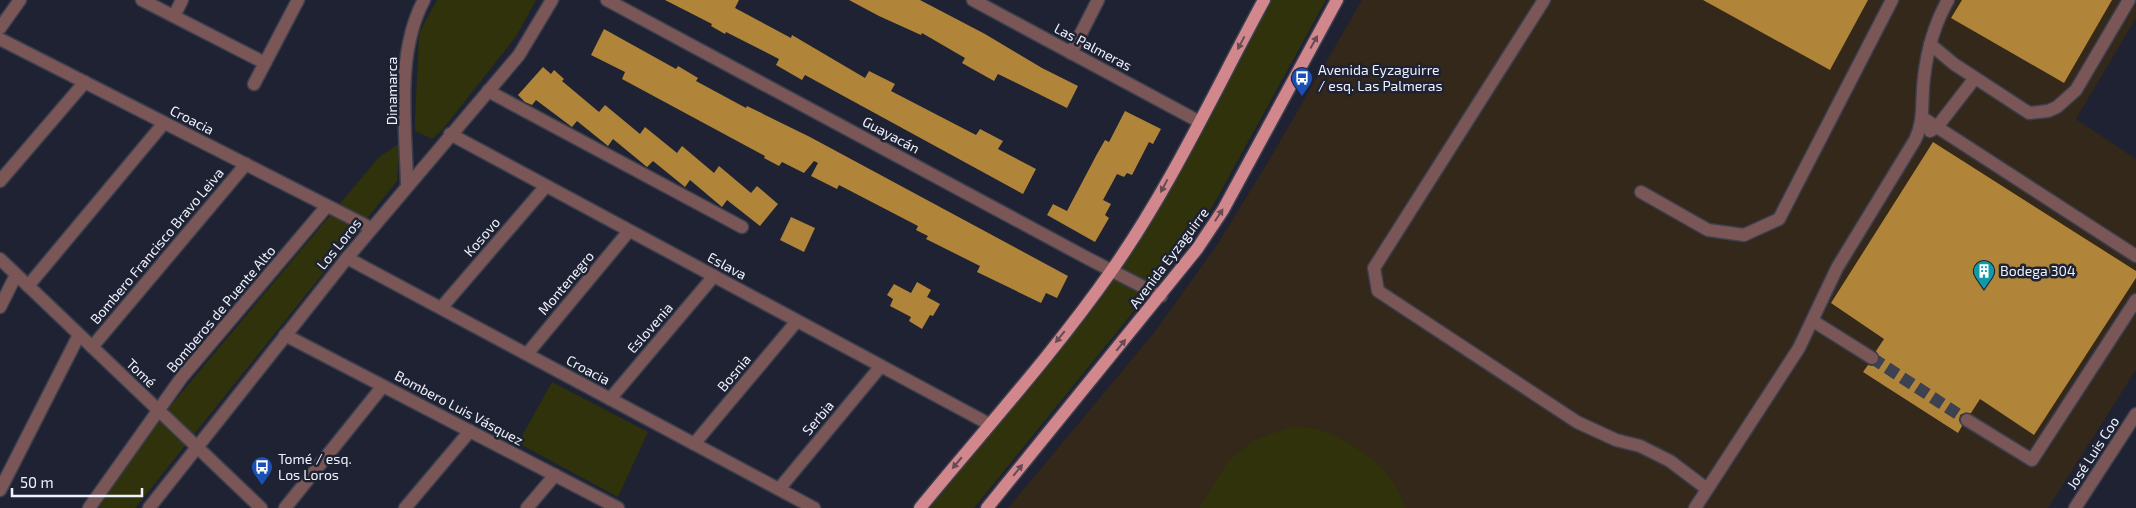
<svg xmlns="http://www.w3.org/2000/svg" width="2136" height="508" font-family="'Exo 2',sans-serif">
  <rect width="100%" height="100%" fill="#1e2232"/>
  <!-- industrial -->
  <polygon fill="#332819" points="1362,0 2136,0 2136,18 2076,119 2136,159 2136,370 2048,508 1008,508 1153,334 1215,248 1268,162"/>
  <!-- green -->
  <g fill="#2f320a">
    <polygon points="437,0 536,0 517,35 443,129 432,139 415,131 415,119 419,33"/>
    <polygon points="1268,0 1326,0 1211,209 1168,269 974,508 928,508 1099,301 1124,264"/>
    <polygon points="400,143 397,181 135,508 96,508 151,429 379,157"/>
    <polygon points="552,382 648,432 618,497 518,443"/>
    <path d="M1293,426C1302,428 1314,427 1323,431C1357,444 1396,471 1405,508H1199L1229,460L1255,440Z"/>
  </g>
  <!-- building -->
  <g fill="#b08539">
    <polygon points="665,0 739,0 735,8 791,38 792,35 865,78 869,71 895,84 891,91 976,135 980,129 1003,141 998,149 1036,169 1023,194 805,75 802,80 776,65 779,59 726,32 725,34 711,26 712,24"/>
    <polygon points="849,0 920,0 985,34 1042,68 1078,86 1067,108 998,74 994,81 962,63 965,58 922,33 921,35 879,16"/>
    <polygon points="1703,0 1868,0 1830,70"/>
    <polygon points="1962,0 2112,0 2064,83 1951,18"/>
    <polygon points="604,29 676,69 678,66 698,78 696,81 746,108 747,106 810,137 1068,276 1057,298 1046,293 1041,303 977,272 980,266 926,239 928,236 916,230 918,226 839,185 837,189 811,176 818,163 814,161 804,173 782,162 779,166 764,158 765,156 622,79 625,72 591,55"/>
    <polygon points="543,67 551,74 554,70 564,79 562,81 599,112 605,105 640,134 645,127 677,153 682,146 714,173 719,166 751,193 757,186 778,204 760,226 727,200 722,207 690,180 685,187 653,161 647,167 613,139 608,146 577,121 572,127 536,100 532,105 525,102 518,95"/>
    <polygon points="1125,111 1161,129 1153,144 1149,142 1132,175 1127,173 1124,177 1117,174 1103,200 1111,204 1105,215 1109,218 1095,242 1047,215 1053,204 1067,211 1097,154 1105,140 1109,142"/>
    <polygon points="1933,142 2136,271 2136,278 2034,435 1980,399 1971,413 1964,413 1960,415 1959,420 1962,426 1958,433 1863,372 1868,365 1872,366 1879,363 1880,358 1876,351 1884,339 1831,303"/>
    <polygon points="791,217 815,228 804,252 780,240"/>
    <polygon points="917,282 931,290 927,297 940,304 933,316 930,315 922,329 909,321 911,317 890,306 893,299 887,295 894,284 911,293"/>
  </g>
  <g fill="none" stroke-linecap="round" stroke-linejoin="round">
    <!-- minor-tunnel -->
    <polyline stroke="#3d4150" stroke-width="12" stroke-dasharray="12 6" stroke-linecap="butt" points="1872,358 1967,420"/>
    <!-- minor casing -->
    <g stroke="#3b3f4e" stroke-width="15">
      <g id="minor">
        <polyline points="142,0 265,63"/>
        <polyline points="607,0 1089,259 1161,296"/>
        <polyline points="973,0 1198,121"/>
        <polyline points="1544,0 1374,268 1378,291 1577,422 1616,440 1640,446 1670,461 1707,489"/>
        <polyline points="174,16 182,0"/>
        <polyline points="0,28 20,0"/>
        <polyline points="0,39 371,228"/>
        <polyline points="1930,44 1954,64 2029,113 2048,111 2057,107 2076,90 2129,0"/>
        <polyline points="1071,53 1098,0"/>
        <polyline points="254,84 298,0"/>
        <polyline points="488,91 742,227"/>
        <polyline points="1923,118 2136,256"/>
        <polyline points="1930,131 1937,127 1975,78"/>
        <polyline points="450,134 989,424"/>
        <polyline points="0,181 85,82"/>
        <path d="M407,185C406,125 395,54 424,0"/>
        <polyline points="1641,192 1708,230 1744,235 1779,219 1892,0"/>
        <polyline points="347,258 814,508"/>
        <polyline points="0,259 261,508"/>
        <polyline points="28,286 164,123"/>
        <polyline points="0,307 16,275"/>
        <polyline points="441,308 546,186"/>
        <polyline points="1813,321 1872,358"/>
        <polyline points="285,335 618,508"/>
        <polyline points="92,347 246,164"/>
        <polyline points="527,354 629,231"/>
        <polyline points="610,399 714,276"/>
        <polyline points="1967,420 2032,460 2136,300"/>
        <polyline points="694,444 797,321"/>
        <polyline points="779,489 881,366"/>
        <polyline points="0,490 79,335"/>
        <polyline points="89,508 182,377 327,206"/>
        <polyline points="149,508 347,258 519,55 552,0"/>
        <polyline points="285,508 383,386"/>
        <polyline points="405,508 470,431"/>
        <polyline points="527,508 555,475"/>
        <path d="M1695,508L1799,348L1837,268L1915,140C1925,120 1921,100 1924,78C1927,50 1934,25 1948,0"/>
        <polyline points="2075,508 2136,414"/>
      </g>
    </g>
    <!-- major casing -->
    <g stroke="#3b3f4e" stroke-width="15">
      <g id="major">
        <path d="M920,508C984,430 1054,353 1112,270C1171,186 1215,90 1264,0"/>
        <polyline points="987,508 1197,249 1223,210 1337,0"/>
      </g>
    </g>
    <!-- minor -->
    <use href="#minor" stroke="#7a5657" stroke-width="12"/>
    <!-- major -->
    <use href="#major" stroke="#d1878b" stroke-width="12"/>
  </g>
  <!-- one-way arrows -->
  <defs><path id="oneway-solid" d="M-6-.8H1V-3.2L6.5 0L1 3.2V.8H-6Z" transform="scale(1.25)"/></defs>
  <g fill="#664a56">
    <use href="#oneway-solid" transform="translate(1314 42) rotate(-61)"/>
    <use href="#oneway-solid" transform="translate(1241 43) rotate(118)"/>
    <use href="#oneway-solid" transform="translate(1164 186) rotate(118)"/>
    <use href="#oneway-solid" transform="translate(1219 215) rotate(-57)"/>
    <use href="#oneway-solid" transform="translate(1060 337) rotate(129)"/>
    <use href="#oneway-solid" transform="translate(1121 345) rotate(-51)"/>
    <use href="#oneway-solid" transform="translate(957 463) rotate(130)"/>
    <use href="#oneway-solid" transform="translate(1018 470) rotate(-51)"/>
  </g>
  <!-- icons -->
  <defs>
    <g id="bus-pin" transform="scale(1.125)"><path d="M0 17L-7.5 6A9.5 9.5 0 1 1 7.5 6Z" fill="#1a4fb4" stroke="#1e2232"/><path d="M-5-6H5V4H4V6H2V4H-2V6H-4V4H-5ZM-3.5-4V0h7V-4ZM-3.5 1.2v1.5H-2V1.2ZM2 1.2v1.5H3.5V1.2Z" fill="#fff"/></g>
    <g id="building-pin" transform="scale(1.125)"><path d="M0 17L-7.5 6A9.5 9.5 0 1 1 7.5 6Z" fill="#0f9aa8" stroke="#1e2232"/><path d="M-4-6H4V6H1V3H-1V6H-4ZM-2.5-4.3h1.7v1.8h-1.7ZM.8-4.3h1.7v1.8H.8ZM-2.5-1h1.7V.8h-1.7ZM.8-1h1.7V.8H.8Z" fill="#fff"/></g>
  </defs>
  <g fill-rule="evenodd">
    <use href="#bus-pin" x="1302" y="78"/>
    <use href="#building-pin" x="1984" y="271"/>
    <use href="#bus-pin" x="262" y="467"/>
  </g>
  <g text-anchor="middle" stroke-width="5" stroke-linejoin="round" paint-order="stroke">
    <!-- street labels -->
    <g font-size="14" fill="#eef2fd" stroke="#1e2232">
      <text transform="translate(1093 47) rotate(28)" y="5">Las Palmeras</text>
      <text transform="translate(392 91) rotate(-90)" y="5">Dinamarca</text>
      <text transform="translate(192 120) rotate(27)" y="5">Croacia</text>
      <text transform="translate(891 135) rotate(28)" y="5">Guayacán</text>
      <text transform="translate(482 237) rotate(-49)" y="5">Kosovo</text>
      <text transform="translate(339 244) rotate(-51)" y="5">Los Loros</text>
      <text transform="translate(157 246) rotate(-50)" y="5">Bombero Francisco Bravo Leiva</text>
      <text transform="translate(1169 258) rotate(-53)" y="5">Avenida Eyzaguirre</text>
      <text transform="translate(727 266) rotate(28)" y="5">Eslava</text>
      <text transform="translate(566 283) rotate(-50)" y="5">Montenegro</text>
      <text transform="translate(221 309) rotate(-50)" y="5">Bomberos de Puente Alto</text>
      <text transform="translate(650 328) rotate(-49)" y="5">Eslovenia</text>
      <text transform="translate(588 370) rotate(28)" y="5">Croacia</text>
      <text transform="translate(141 373) rotate(44)" y="5">Tomé</text>
      <text transform="translate(734 373) rotate(-50)" y="5">Bosnia</text>
      <text transform="translate(459 408) rotate(28)" y="5">Bombero Luis Vásquez</text>
      <text transform="translate(818 418) rotate(-50)" y="5">Serbia</text>
      <text transform="translate(2093 453) rotate(-57)" y="5">José Luis Coo</text>
    </g>
    <!-- poi labels -->
    <g font-size="14" fill="#eef2fd" stroke="#1e2232" text-anchor="start">
      <text x="1318" y="75">Avenida Eyzaguirre<tspan x="1318" dy="16">/ esq. Las Palmeras</tspan></text>
      <text x="2000" y="276">Bodega 304</text>
      <text x="278" y="464">Tomé / esq.<tspan x="278" dy="16">Los Loros</tspan></text>
    </g>
  </g>
  <!-- scale -->
  <path d="M12 488v8h130v-8" fill="none" stroke="#eef2fd" stroke-width="2.5"/>
  <text x="20" y="488" font-size="15" fill="#eef2fd" stroke="#1e2232" stroke-width="4" paint-order="stroke">50 m</text>
</svg>
